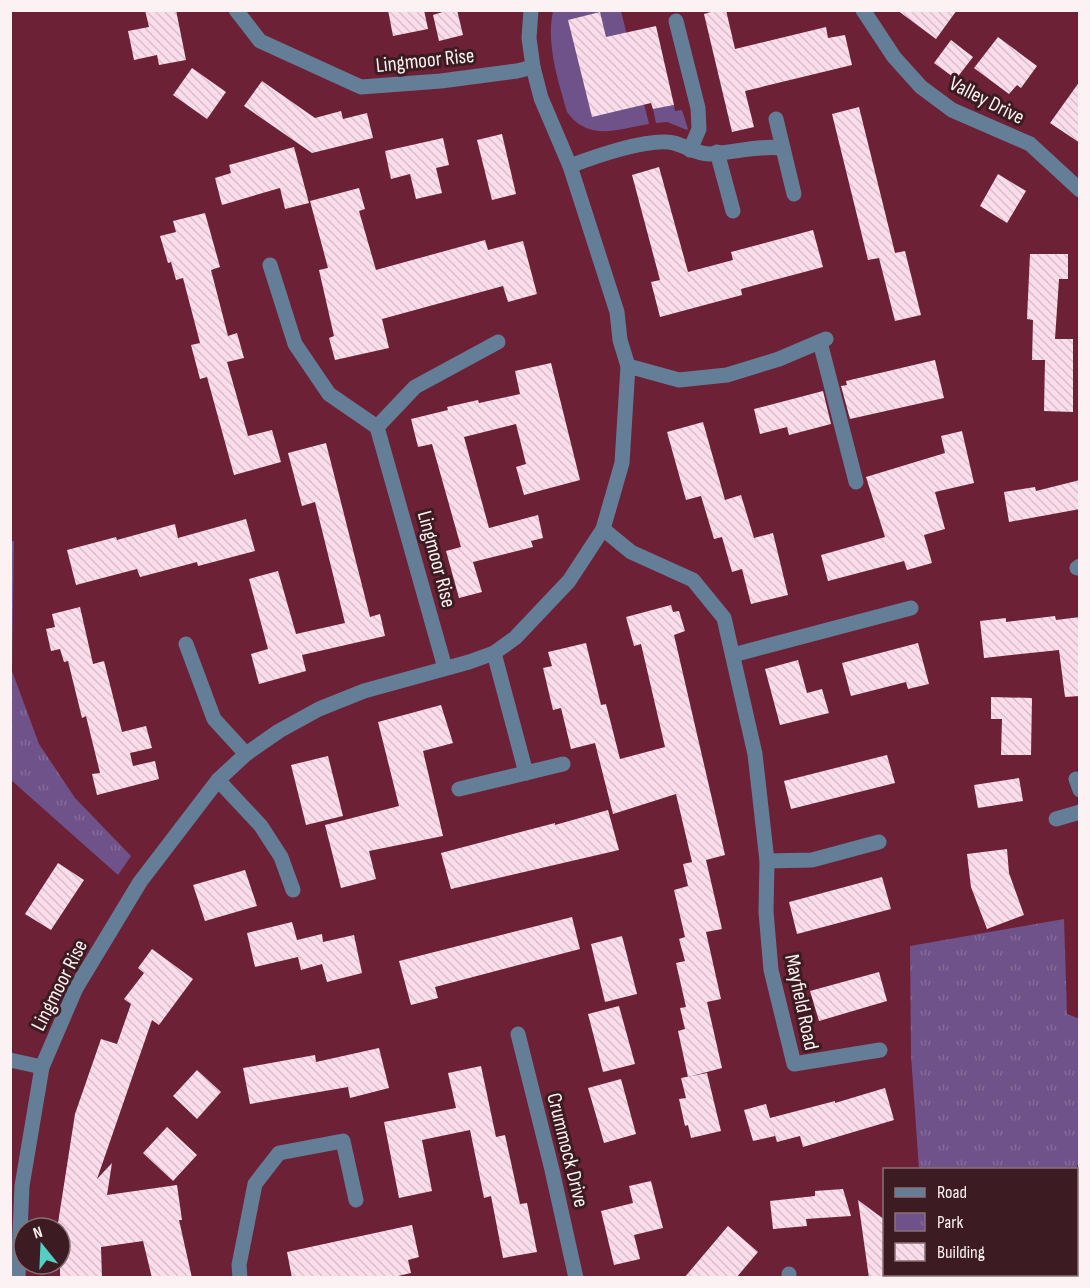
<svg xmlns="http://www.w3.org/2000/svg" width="1090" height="1288" font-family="'Sofia Sans Condensed',sans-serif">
  <defs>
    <pattern id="park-tufts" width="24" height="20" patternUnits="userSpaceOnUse" patternTransform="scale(1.5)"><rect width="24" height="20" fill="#6f5289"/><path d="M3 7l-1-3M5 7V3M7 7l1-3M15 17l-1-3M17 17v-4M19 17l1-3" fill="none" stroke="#846b9a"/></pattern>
    <pattern id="building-back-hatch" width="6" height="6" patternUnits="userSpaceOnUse" patternTransform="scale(1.5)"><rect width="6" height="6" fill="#fbdcea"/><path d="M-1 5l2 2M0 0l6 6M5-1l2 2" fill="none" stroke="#d8bfca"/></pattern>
  </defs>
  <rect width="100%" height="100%" fill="#6d2136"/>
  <!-- green -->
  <g fill="#6f5289">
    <path d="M553,11H621L649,124C619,129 588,142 567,112C558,80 546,44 553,11Z"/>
    <polygon points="674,105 675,111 682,110 688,129 687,130 667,122 656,123 653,109"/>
  </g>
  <!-- park -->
  <g fill="url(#park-tufts)">
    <polygon points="11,541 14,541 12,671 39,744 75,798 131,856 118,875 11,780"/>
    <polygon points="1064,919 1067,1014 1080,1019 1080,1164 1077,1165 1080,1198 1079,1277 927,1277 926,1275 1076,1274 1076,1170 919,1169 911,1055 910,946"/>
  </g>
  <!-- building -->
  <g fill="url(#building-back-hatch)">
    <polygon points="145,10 176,10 186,60 159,65 157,55 134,60 128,31 149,27"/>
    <polygon points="388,10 424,10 428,29 393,36"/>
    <polygon points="449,10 457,10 463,35 439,41 433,15"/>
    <polygon points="718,10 726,10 735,49 826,27 828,38 845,35 852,65 745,91 754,127 732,132 704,14"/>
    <polygon points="897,10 957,10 936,39"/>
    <polygon points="600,12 606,37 656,26 674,105 653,109 651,103 592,117 568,20"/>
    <polygon points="998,37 1037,66 1021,88 1017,85 1009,94 974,68"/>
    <polygon points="951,40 973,57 956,79 934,63"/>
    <polygon points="192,68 226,92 207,119 173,95"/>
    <polygon points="262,81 315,118 341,111 343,119 367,113 373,138 312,153 244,106"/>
    <polygon points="1080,81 1080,143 1050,123"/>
    <polygon points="859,107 895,253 905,251 921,315 895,321 879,258 868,260 832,114"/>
    <polygon points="502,134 516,194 492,200 477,140"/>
    <polygon points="443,138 449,165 436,168 442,193 416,199 410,174 391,179 385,151"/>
    <polygon points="294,147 309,203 285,209 280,188 222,205 215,178 231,173 229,165"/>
    <polygon points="659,167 688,272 733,260 731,252 813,230 823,267 741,289 742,295 660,317 651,282 660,280 632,175"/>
    <polygon points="998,174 1026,191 1007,223 980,206"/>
    <polygon points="359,188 365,209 359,211 376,270 485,240 488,250 523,241 537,294 508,302 503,286 382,319 389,348 335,360 329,338 334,336 319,270 328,268 310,201"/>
    <polygon points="205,213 220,267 211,270 228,336 237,333 244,358 227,362 248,436 272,430 281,462 234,475 207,377 200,379 191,345 200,343 183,278 176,280 171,262 168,263 160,236 176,232 173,221"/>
    <polygon points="1030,254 1068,254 1068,279 1059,279 1055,339 1073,339 1073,412 1044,411 1045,360 1032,360 1033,320 1027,319"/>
    <polygon points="935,360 944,398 850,419 841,386 847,385 846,381"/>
    <polygon points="551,363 580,480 524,495 516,467 526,464 516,424 464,437 489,528 538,515 543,538 531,541 533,547 473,562 482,592 459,598 446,551 461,547 432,444 418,447 411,419 448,410 447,407 478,400 479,403 520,394 515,371"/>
    <polygon points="823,391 831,424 789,435 787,427 760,434 754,409"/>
    <polygon points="703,422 725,500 741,495 754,538 773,533 788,595 751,604 742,569 732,572 722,537 714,539 701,496 686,500 667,432"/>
    <polygon points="962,431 974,483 935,492 945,529 924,535 932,563 907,570 904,561 828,581 821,555 885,537 866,477 945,453 941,436"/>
    <polygon points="326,443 370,617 380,614 385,636 302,655 306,671 259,684 251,654 268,649 249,579 278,571 296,634 345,623 315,502 302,506 288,453"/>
    <polygon points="1080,480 1080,509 1009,522 1004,492 1035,487 1036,491"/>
    <polygon points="246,519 255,551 198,566 197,562 140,577 137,569 76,585 67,550 116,537 117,540 175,524 178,538"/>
    <polygon points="671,605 673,612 679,611 685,631 674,635 725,855 706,860 722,929 706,932 721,999 707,1002 722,1068 688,1077 678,1031 685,1029 680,1008 686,1007 676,963 685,961 679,939 685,937 674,890 688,886 683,864 692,862 676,794 613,814 595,743 571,749 561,708 553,710 543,668 552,666 548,652 586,643 601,705 606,704 620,759 665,747 641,644 634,646 626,617"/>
    <polygon points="80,607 93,664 104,661 122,732 146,726 152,748 130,753 133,766 155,761 159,779 97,795 92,774 100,773 86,716 82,718 68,661 64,662 60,649 51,651 46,629 55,627 52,614"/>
    <polygon points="1055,616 1056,620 1080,617 1080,696 1065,697 1059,650 984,658 980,621 1006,618 1006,622"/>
    <polygon points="918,643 929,684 908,689 906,682 851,696 842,663"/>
    <polygon points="798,660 807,693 822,689 829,713 780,725 765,669"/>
    <polygon points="991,697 1032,698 1031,755 1001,755 1002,719 991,719"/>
    <polygon points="441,705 453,743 423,751 443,836 369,851 376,879 341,888 325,825 399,806 378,722"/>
    <polygon points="887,755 895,783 791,809 784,781"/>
    <polygon points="328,756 343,816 306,825 291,765"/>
    <polygon points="1019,778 1023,801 978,808 974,785"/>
    <polygon points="608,810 619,850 451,889 441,853 555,823 555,825"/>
    <polygon points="1007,849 1009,873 1024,915 987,929 971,887 967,854"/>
    <polygon points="58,863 84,880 51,930 25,914"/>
    <polygon points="245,870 257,906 205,921 193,885"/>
    <polygon points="882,877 891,909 797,934 789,902"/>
    <polygon points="572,917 580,949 435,987 438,998 411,1005 399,961"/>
    <polygon points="292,922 297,940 322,934 323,942 354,935 362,973 327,982 322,964 301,970 298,957 255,967 247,933"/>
    <polygon points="622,936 637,994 605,1002 591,944"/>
    <polygon points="152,949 193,979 159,1025 152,1020 97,1179 112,1163 107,1195 177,1185 182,1220 179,1220 192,1278 152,1278 143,1241 101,1247 102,1278 60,1278 60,1228 58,1228 58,1223 75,1114 101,1039 117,1044 131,1004 124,999 144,973 138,968"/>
    <polygon points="879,972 887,1001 819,1021 810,991"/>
    <polygon points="619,1006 635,1064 603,1072 588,1014"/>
    <polygon points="379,1048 389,1088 350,1098 348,1087 250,1104 243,1068 315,1055 316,1062"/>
    <polygon points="481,1066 496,1137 505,1135 520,1204 527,1203 537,1252 503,1258 491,1196 484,1198 470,1130 422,1140 432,1191 399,1198 384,1122 456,1108 448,1073"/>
    <polygon points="197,1070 221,1092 197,1119 173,1096"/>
    <polygon points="707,1073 721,1131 691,1138 688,1125 685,1126 679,1099 686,1098 681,1078"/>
    <polygon points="621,1079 636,1134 604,1143 588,1088"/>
    <polygon points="885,1088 894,1120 803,1147 800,1136 777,1142 771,1122 775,1136 753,1141 744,1110 766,1104 770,1118 835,1101 835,1103"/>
    <polygon points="167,1127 197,1155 173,1181 143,1153"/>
    <polygon points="651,1181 663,1228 634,1235 640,1259 614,1265 601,1211 633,1203 629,1186"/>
    <polygon points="843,1189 851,1216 806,1219 807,1226 773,1229 770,1201 815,1196 815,1191"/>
    <polygon points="858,1200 885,1220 885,1278 869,1278"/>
    <polygon points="412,1225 419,1257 408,1260 411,1273 389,1278 292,1278 287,1252"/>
    <polygon points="728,1226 758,1252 736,1278 684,1278"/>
  </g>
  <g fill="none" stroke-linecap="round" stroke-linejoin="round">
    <!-- minor -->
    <g stroke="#647e97" stroke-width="15">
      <polyline points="236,10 260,41 361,87 441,81 517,71 533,67"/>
      <polyline points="863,10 894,57 921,87 952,110 1030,144 1080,190"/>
      <polyline points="676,21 698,108 699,129 690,150"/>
      <polyline points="776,119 794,194"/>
      <polyline points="717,152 733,211"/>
      <path d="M570,166C593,157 650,137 674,143C686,146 696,154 709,154C734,153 758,145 783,148"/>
      <polyline points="270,265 295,344 329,394 377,427 445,668"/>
      <polyline points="820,342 856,482"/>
      <polyline points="628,366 679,380 727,375 779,359 826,339"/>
      <polyline points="377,427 415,387 498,342"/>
      <polyline points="603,529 631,552 693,580 724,618 755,754 767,861 766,912 771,970 794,1064 880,1050"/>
      <polyline points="1077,568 1080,566"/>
      <polyline points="186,644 214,719 246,754"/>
      <polyline points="494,653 526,773"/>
      <polyline points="733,655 911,608"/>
      <polyline points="1076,779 1080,790"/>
      <polyline points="218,780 261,826 281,857 293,890"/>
      <polyline points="459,789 563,764"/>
      <polyline points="1056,819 1080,812"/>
      <polyline points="767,861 812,860 879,842"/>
      <polyline points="518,1034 552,1170 576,1278"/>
      <polyline points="10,1060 42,1067"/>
      <polyline points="789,1274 789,1278"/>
      <polyline points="18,1278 22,1186 42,1067 76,988 140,882 218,780 246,754 279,731 319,709 364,691 469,662 494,653 515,638 569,581 603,529 622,463 628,366 620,340 617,312 570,166 541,98 533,67 529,38 531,10"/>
      <polyline points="240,1278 239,1265 255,1184 279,1153 343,1141 356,1200"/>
    </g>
  </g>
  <g text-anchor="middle" stroke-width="6" stroke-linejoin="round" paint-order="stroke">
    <!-- street labels -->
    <g font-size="21" fill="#fcf2f3" stroke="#3d1b22">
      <text transform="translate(425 60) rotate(-6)" y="7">Lingmoor Rise</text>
      <text transform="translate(987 100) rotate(27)" y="7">Valley Drive</text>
      <text transform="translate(437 559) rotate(75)" y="7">Lingmoor Rise</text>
      <text transform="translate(59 985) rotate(-63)" y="7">Lingmoor Rise</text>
      <text transform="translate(802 1002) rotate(78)" y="7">Mayfield Road</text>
      <text transform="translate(568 1150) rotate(76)" y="7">Crummock Drive</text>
    </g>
  </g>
  <!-- border -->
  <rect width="1090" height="1288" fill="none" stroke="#fcf2f3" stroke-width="24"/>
  <!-- legend -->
  <rect x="883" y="1168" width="195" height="108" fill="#3d1b22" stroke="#897176" stroke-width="1.5"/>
  <rect x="895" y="1188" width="30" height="9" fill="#647e97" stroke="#897176" stroke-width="1.5"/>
  <text x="937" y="1198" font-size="18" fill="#fcf2f3">Road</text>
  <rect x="895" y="1213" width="30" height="18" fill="url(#park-tufts)" stroke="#897176" stroke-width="1.5"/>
  <text x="937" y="1228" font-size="18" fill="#fcf2f3">Park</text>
  <rect x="895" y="1243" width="30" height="18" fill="url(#building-back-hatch)" stroke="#897176" stroke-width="1.5"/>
  <text x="937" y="1258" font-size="18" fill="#fcf2f3">Building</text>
  <!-- north arrow -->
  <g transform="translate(42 1246) rotate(342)"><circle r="28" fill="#3d1b22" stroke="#897176" stroke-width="1.5"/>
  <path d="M0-4.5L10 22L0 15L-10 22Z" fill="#56cec4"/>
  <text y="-9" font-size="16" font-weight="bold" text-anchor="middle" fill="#fcf2f3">N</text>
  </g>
</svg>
